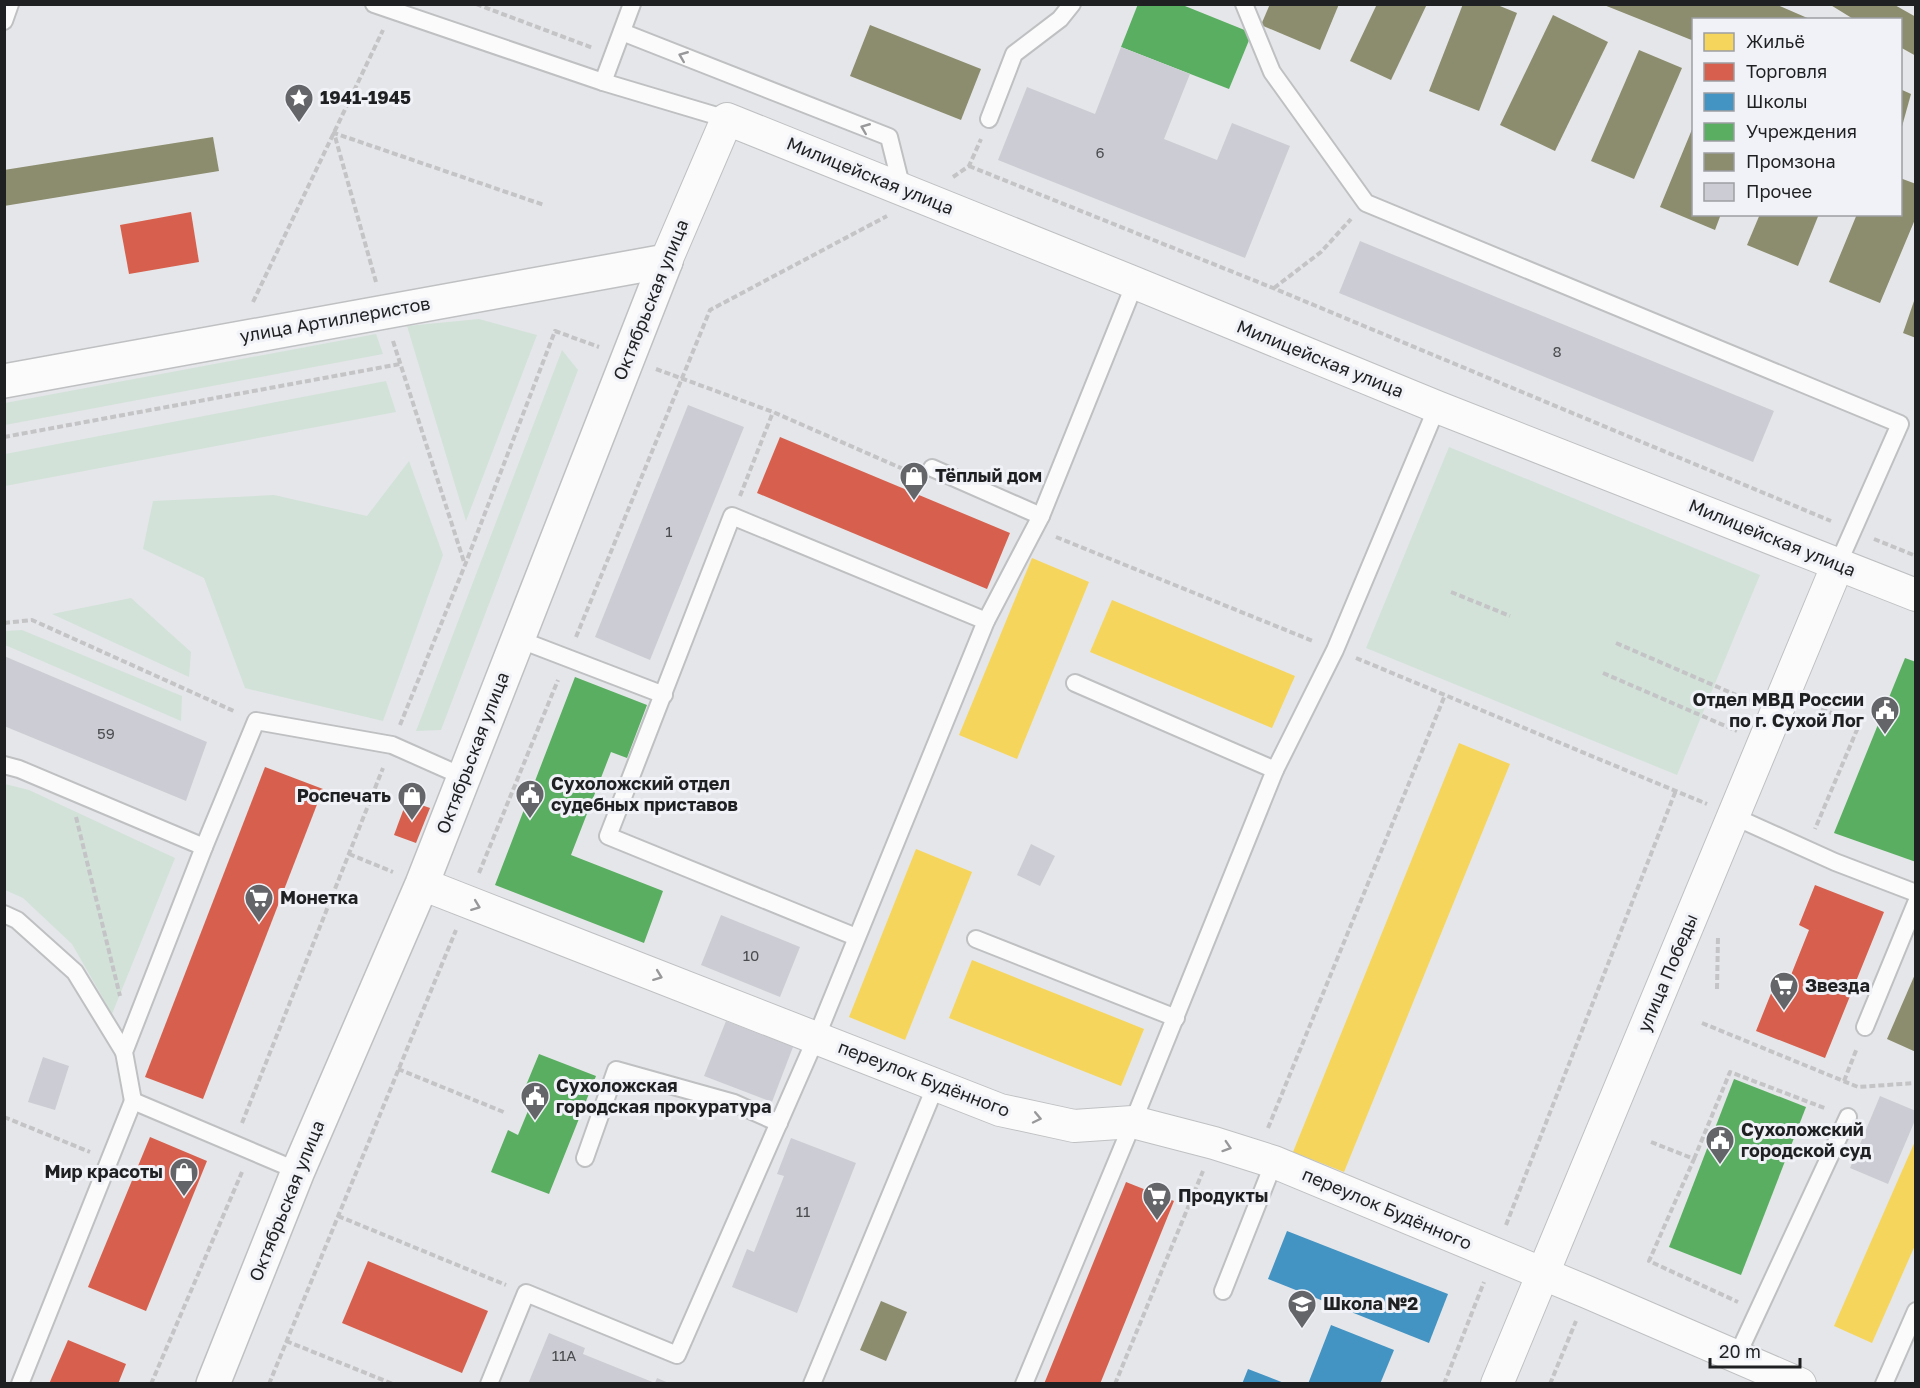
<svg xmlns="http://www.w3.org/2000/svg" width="1920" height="1388" font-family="'Golos Text',sans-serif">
  <rect width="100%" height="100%" fill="#e5e6e9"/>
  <!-- green -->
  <g fill="#d2e2d9">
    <polygon points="479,319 537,335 466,521 407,326"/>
    <polygon points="376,334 383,354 5,425 5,403"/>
    <polygon points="562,350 578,370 441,730 416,731"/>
    <polygon points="386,381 396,412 5,486 5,454"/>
    <polygon points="1449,447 1760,575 1677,775 1366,648"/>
    <polygon points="409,461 443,555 383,721 245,688 204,578 143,549 153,501 274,495 367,516"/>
    <polygon points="131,598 191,652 189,677 52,614"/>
    <polygon points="22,630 182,696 181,721 5,645 5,631"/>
    <polygon points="5,784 29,790 175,858 112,1014 72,944 23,898 5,890"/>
  </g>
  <!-- homes -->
  <g fill="#f6d55c">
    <polygon points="1032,558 1089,582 1017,759 959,735"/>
    <polygon points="1112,600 1295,676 1272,728 1090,652"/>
    <polygon points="1459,743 1510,764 1344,1172 1293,1152"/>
    <polygon points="916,849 972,872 905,1040 849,1017"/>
    <polygon points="972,960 1144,1029 1121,1086 949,1018"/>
    <polygon points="1916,1139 1916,1243 1872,1343 1834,1326"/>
  </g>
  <!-- shops -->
  <g fill="#d6604d">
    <polygon points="191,212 199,262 129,274 120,225"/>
    <polygon points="780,437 1010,533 987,589 757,493"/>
    <polygon points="265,767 323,789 203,1099 145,1077"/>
    <polygon points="407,800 430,808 416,843 394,835"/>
    <polygon points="1815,885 1884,912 1825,1058 1756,1031 1774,986 1785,990 1809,930 1799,925"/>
    <polygon points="150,1137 207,1161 146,1311 88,1287"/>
    <polygon points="1126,1182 1174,1201 1100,1384 1044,1384"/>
    <polygon points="368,1261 488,1311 462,1373 342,1323"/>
    <polygon points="68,1340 126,1364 118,1384 49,1384"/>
  </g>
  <!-- schools -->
  <g fill="#4393c3">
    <polygon points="1287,1231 1448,1294 1429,1343 1268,1279"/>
    <polygon points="1331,1325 1394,1350 1380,1384 1308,1384"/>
    <polygon points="1248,1369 1284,1383 1284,1384 1242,1384"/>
  </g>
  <!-- public -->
  <g fill="#5aae61">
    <polygon points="1138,4 1180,4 1252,33 1229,89 1121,47"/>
    <polygon points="1905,658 1916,662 1916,862 1834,833"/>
    <polygon points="575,677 647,705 627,758 611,752 571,855 663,891 644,943 495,885"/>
    <polygon points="539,1054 596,1076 549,1194 491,1172 508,1130 518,1135 533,1099 522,1095"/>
    <polygon points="1734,1079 1806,1107 1741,1275 1669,1247"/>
  </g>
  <!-- industry -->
  <g fill="#8c8c6e">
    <polygon points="1270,4 1339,4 1320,50 1261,25"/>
    <polygon points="1377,4 1427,4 1391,80 1350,61"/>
    <polygon points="1463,4 1495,4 1517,13 1479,111 1429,91"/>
    <polygon points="1775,4 1812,20 1694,20 1694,41 1604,5"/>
    <polygon points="1829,4 1893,4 1916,17 1916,56 1900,47 1900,20 1855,20"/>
    <polygon points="1553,15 1608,42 1555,151 1500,125"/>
    <polygon points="870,25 981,69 961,120 850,76"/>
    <polygon points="1639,50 1682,68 1634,179 1591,161"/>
    <polygon points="1900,89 1911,94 1901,130 1900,130"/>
    <polygon points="1693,127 1694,214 1721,214 1715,230 1660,207"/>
    <polygon points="213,137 219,171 4,206 4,170"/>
    <polygon points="1900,178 1916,184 1916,217 1880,303 1829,282 1857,214 1900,214"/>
    <polygon points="1760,214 1819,214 1798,266 1747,245"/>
    <polygon points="1914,301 1916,301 1916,338 1903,333"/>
    <polygon points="1916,972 1916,1052 1887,1039"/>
    <polygon points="881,1301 907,1312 886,1361 860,1350"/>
  </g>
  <!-- building -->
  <g fill="#cccdd4">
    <polygon points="1121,47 1190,74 1164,139 1217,160 1232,123 1290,146 1245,258 998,160 1027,87 1095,114"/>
    <polygon points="1360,241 1774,411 1753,462 1339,293"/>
    <polygon points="688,405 744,427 650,660 595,637"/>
    <polygon points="4,656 207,742 186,801 4,726"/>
    <polygon points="1031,844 1055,856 1040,886 1017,875"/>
    <polygon points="721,915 800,947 780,997 701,965"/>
    <polygon points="726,1021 793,1047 772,1102 704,1076"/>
    <polygon points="43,1057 69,1066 55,1110 28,1102"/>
    <polygon points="1880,1096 1916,1111 1916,1118 1888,1184 1850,1168"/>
    <polygon points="791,1138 856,1163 797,1313 732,1287 747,1249 754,1252 784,1176 777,1174"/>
    <polygon points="549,1333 585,1348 583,1354 655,1383 657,1378 671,1384 528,1384"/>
  </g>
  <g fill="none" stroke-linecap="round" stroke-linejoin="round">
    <!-- lane casing -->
    <g stroke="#bfc0c2" stroke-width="20">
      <g id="lane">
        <polyline points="374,4 603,82 727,119"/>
        <polyline points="1244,4 1272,72 1366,203 1900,424 1838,564"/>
        <polyline points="4,21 10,4"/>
        <polyline points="622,32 889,137 902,189"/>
        <polyline points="603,82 632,4"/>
        <polyline points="989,119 1014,54 1060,19 1072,4"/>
        <polyline points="932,468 1041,516"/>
        <polyline points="518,639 664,695"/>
        <polyline points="1075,683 1275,770"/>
        <polyline points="4,765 19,769 204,847"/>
        <polyline points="1733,816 1835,862 1916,893"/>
        <polyline points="4,914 17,920 75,972 124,1052"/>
        <polyline points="856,937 608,836 732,516 986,621"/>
        <polyline points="976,939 1176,1018"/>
        <polyline points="1865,1027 1916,903"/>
        <polyline points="133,1101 124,1052 204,847 256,721 392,745 464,777"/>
        <polyline points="585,1158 616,1070 734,1103 779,1123"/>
        <polyline points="1223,1291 1274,1162"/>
        <polyline points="1737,1356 1848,1117"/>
        <polyline points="20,1384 133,1101 298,1171"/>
        <polyline points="489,1384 526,1293 677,1355 816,1038 986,621 1041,516 1135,283"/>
        <polyline points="812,1384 936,1085"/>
        <polyline points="1024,1384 1133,1122 1275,770 1335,650 1437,407"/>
        <polyline points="1884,1384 1916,1311"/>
      </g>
    </g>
    <!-- street casing -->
    <g stroke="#bfc0c2" stroke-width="34">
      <g id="street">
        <polyline points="666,261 727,119 1135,283 1437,407 1916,595"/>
        <polyline points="422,884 1000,1110 1074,1126 1133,1122 1214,1143 1274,1162 1587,1292 1800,1384"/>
        <polyline points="1497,1384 1838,564"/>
      </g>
    </g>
    <!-- secondary casing -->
    <g stroke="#bfc0c2" stroke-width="36">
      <g id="secondary">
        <polyline points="4,381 666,261"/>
        <polyline points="213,1384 298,1171 422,884 666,261"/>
      </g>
    </g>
    <!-- path -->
    <g stroke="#c4c4c6" stroke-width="4" stroke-dasharray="6 3" stroke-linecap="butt">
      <polyline points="476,4 593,48"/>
      <polyline points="969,166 1273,288 1831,521"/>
      <polyline points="953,177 969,166 981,139"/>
      <polyline points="376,282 334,133 544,205"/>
      <polyline points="1274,288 1321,252 1351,219"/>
      <polyline points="253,302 383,30"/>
      <polyline points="393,341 465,565"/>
      <polyline points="656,369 773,412 910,472"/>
      <polyline points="4,437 400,364"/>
      <polyline points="740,496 773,412"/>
      <polyline points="1056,537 1313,641"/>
      <polyline points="1874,539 1916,556"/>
      <polyline points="1451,592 1510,616"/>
      <polyline points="4,623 32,620 236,712"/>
      <polyline points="576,637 710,310 887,216"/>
      <polyline points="1616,643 1750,701"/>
      <polyline points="1356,658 1707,804"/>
      <polyline points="1603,673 1737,731"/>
      <polyline points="1813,705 1859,725 1815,829"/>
      <polyline points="400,725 465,565 555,331 599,347"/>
      <polyline points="76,817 120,996"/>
      <polyline points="349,854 393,872"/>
      <polyline points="479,873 558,680"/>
      <polyline points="1717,989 1718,937"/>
      <polyline points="1702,1023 1858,1087 1916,1083"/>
      <polyline points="398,1069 506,1113"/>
      <polyline points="1844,1081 1857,1048"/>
      <polyline points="4,1117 90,1152"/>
      <polyline points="242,1123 383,768"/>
      <polyline points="1268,1128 1445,695"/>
      <polyline points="1651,1142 1694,1159 1649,1261 1738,1302"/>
      <polyline points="1694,1159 1730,1072 1827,1109"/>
      <polyline points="338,1216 506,1285"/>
      <polyline points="1506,1225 1676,790"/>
      <polyline points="286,1341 393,1384"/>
      <polyline points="151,1384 242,1172"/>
      <polyline points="269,1384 456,930"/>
      <polyline points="1115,1384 1203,1171"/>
      <polyline points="1444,1384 1484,1282"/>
      <polyline points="1550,1384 1576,1321"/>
    </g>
    <!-- lane -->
    <use href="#lane" stroke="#fbfbfc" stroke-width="16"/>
    <!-- street -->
    <use href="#street" stroke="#fbfbfc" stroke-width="32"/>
    <!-- secondary -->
    <use href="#secondary" stroke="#fbfbfc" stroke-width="33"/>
  </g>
  <!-- one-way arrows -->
  <defs><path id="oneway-chevron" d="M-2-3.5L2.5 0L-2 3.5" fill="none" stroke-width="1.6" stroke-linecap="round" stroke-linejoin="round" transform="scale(1.5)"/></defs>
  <g stroke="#98989a">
    <use href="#oneway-chevron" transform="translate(683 56) rotate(-158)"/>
    <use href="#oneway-chevron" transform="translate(865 128) rotate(-158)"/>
    <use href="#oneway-chevron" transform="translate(476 906) rotate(21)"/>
    <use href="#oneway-chevron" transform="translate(658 976) rotate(21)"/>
    <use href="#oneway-chevron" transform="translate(1037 1118) rotate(12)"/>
    <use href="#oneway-chevron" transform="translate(1227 1147) rotate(18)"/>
  </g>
  <!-- icons -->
  <defs>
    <g id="sight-pin" transform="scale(1.5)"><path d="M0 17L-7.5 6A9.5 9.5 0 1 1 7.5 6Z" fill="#646568" stroke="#f0f2f8"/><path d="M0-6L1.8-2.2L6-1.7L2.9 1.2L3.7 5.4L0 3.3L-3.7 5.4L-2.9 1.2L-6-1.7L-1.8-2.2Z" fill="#fff"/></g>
    <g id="shop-pin" transform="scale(1.5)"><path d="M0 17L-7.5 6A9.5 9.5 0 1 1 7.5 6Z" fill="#646568" stroke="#f0f2f8"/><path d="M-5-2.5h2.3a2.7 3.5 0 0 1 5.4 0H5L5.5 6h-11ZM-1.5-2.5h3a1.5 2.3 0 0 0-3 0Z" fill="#fff"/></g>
    <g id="civic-pin" transform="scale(1.5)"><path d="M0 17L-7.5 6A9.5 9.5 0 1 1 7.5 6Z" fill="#646568" stroke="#f0f2f8"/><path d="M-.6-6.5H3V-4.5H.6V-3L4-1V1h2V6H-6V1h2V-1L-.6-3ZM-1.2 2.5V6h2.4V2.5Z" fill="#fff"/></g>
    <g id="supermarket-pin" transform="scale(1.5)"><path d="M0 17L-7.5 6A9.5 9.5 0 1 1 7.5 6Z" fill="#646568" stroke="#f0f2f8"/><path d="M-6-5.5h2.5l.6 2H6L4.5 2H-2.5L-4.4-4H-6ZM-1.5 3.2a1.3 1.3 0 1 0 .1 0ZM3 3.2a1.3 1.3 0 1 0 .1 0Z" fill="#fff"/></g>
    <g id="school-pin" transform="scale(1.5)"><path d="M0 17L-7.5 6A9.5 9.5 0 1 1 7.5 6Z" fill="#646568" stroke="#f0f2f8"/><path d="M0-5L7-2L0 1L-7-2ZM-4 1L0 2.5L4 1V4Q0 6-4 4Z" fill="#fff"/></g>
  </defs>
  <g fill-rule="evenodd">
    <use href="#sight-pin" x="299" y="98"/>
    <use href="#shop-pin" x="914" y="476"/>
    <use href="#civic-pin" x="1885" y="710"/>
    <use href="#civic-pin" x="530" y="794"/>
    <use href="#shop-pin" x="412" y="796"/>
    <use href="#supermarket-pin" x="259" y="898"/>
    <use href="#supermarket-pin" x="1784" y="986"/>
    <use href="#civic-pin" x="535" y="1096"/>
    <use href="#civic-pin" x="1720" y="1140"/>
    <use href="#shop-pin" x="184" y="1172"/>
    <use href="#supermarket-pin" x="1157" y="1196"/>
    <use href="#school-pin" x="1302" y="1304"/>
  </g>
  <g text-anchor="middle" stroke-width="6" stroke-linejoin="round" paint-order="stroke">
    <!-- number labels -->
    <g font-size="15" fill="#4b4c50">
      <text x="1100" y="158">6</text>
      <text x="1557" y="357">8</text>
      <text x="669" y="537">1</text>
      <text x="106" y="739">59</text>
      <text x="751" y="961">10</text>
      <text x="803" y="1217">11</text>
      <text x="564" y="1361">11А</text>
    </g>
    <!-- poi labels -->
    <g font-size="18" font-weight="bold" fill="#1f2022" stroke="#f0f2f8" text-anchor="start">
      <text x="320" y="104">1941-1945</text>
      <text x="935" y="482">Тёплый дом</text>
      <text x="1864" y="706" text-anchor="end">Отдел МВД России<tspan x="1864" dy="21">по г. Сухой Лог</tspan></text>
      <text x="551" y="790">Сухоложский отдел<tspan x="551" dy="21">судебных приставов</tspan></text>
      <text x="391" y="802" text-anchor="end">Роспечать</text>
      <text x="280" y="904">Монетка</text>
      <text x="1805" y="992">Звезда</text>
      <text x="556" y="1092">Сухоложская<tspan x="556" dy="21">городская прокуратура</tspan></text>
      <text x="1741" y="1136">Сухоложский<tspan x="1741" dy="21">городской суд</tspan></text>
      <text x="163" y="1178" text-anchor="end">Мир красоты</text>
      <text x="1178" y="1202">Продукты</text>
      <text x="1323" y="1310">Школа №2</text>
    </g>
    <!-- street labels -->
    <g font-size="18" fill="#1f2022" stroke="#f0f2f8">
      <text transform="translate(870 176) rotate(22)" y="6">Милицейская улица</text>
      <text transform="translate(651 300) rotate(-68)" y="6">Октябрьская улица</text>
      <text transform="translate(335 320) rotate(-10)" y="6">улица Артиллеристов</text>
      <text transform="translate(1320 359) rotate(22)" y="6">Милицейская улица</text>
      <text transform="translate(1772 538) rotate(22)" y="6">Милицейская улица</text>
      <text transform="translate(473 753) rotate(-69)" y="6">Октябрьская улица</text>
      <text transform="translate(1668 973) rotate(-67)" y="6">улица Победы</text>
      <text transform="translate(924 1079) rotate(21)" y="6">переулок Будённого</text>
      <text transform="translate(287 1201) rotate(-68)" y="6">Октябрьская улица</text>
      <text transform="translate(1387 1209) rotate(23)" y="6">переулок Будённого</text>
    </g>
  </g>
  <!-- border -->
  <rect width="1920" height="1388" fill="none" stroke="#1f2022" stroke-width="12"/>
  <!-- legend -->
  <rect x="1692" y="18" width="210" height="198" fill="#f0f2f8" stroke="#9c9ea2" stroke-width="1.5"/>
  <rect x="1704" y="33" width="30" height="18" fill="#f6d55c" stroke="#9c9ea2" stroke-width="1.5"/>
  <text x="1746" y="48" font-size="18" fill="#1f2022">Жильё</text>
  <rect x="1704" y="63" width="30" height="18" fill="#d6604d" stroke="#9c9ea2" stroke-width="1.5"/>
  <text x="1746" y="78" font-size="18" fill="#1f2022">Торговля</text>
  <rect x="1704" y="93" width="30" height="18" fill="#4393c3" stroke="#9c9ea2" stroke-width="1.5"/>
  <text x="1746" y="108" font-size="18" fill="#1f2022">Школы</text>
  <rect x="1704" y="123" width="30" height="18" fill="#5aae61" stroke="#9c9ea2" stroke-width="1.5"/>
  <text x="1746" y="138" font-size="18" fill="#1f2022">Учреждения</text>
  <rect x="1704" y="153" width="30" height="18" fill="#8c8c6e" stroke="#9c9ea2" stroke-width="1.5"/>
  <text x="1746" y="168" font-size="18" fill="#1f2022">Промзона</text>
  <rect x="1704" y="183" width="30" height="18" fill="#cccdd4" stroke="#9c9ea2" stroke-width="1.5"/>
  <text x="1746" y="198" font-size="18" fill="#1f2022">Прочее</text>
  <!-- scale -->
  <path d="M1710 1358v9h90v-9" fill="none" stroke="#1f2022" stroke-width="3"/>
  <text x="1719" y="1358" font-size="18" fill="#1f2022" stroke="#f0f2f8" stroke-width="4.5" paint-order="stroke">20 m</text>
</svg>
